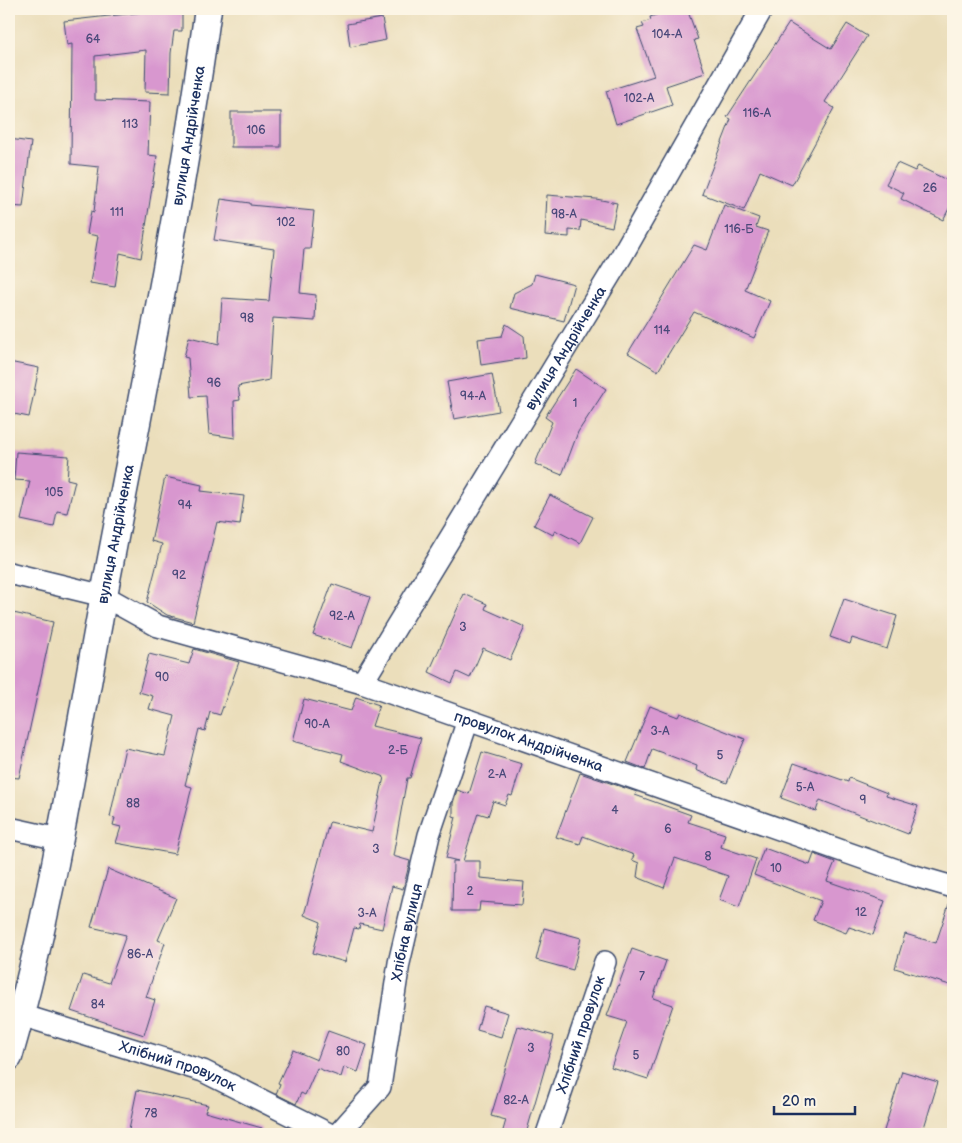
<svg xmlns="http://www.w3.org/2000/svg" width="962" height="1143" font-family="'Balsamiq Sans',sans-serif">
  <rect width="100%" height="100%" fill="#fcf5e5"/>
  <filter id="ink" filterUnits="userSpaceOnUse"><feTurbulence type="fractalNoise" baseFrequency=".02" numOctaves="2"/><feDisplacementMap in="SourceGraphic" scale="10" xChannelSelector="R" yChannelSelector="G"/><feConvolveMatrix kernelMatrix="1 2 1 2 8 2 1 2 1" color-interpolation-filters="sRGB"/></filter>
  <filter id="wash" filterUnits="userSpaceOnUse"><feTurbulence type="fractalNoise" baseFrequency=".0096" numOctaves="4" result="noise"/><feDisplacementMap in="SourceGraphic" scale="20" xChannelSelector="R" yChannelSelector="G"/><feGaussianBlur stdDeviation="1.12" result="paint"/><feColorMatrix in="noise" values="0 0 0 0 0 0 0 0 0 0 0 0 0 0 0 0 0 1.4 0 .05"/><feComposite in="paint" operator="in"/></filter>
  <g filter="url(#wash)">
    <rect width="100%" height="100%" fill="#ebdebb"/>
    <g id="blocks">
      <!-- building -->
      <g fill="#d897cf">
        <polygon points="144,9 182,9 182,31 174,31 171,53 170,93 145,92 146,50 95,56 95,100 150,102 148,155 157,156 141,258 120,253 115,287 90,283 98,236 87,234 91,211 94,212 99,167 71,164 72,44 67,45 64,21 145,12"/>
        <polygon points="674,9 687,9 698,39 694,40 705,73 666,86 672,105 616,124 606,91 654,76 637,29 644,27 642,23 651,20 650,17"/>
        <polygon points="382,18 386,40 350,47 347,24"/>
        <polygon points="789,23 831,49 847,24 867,36 825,102 834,108 792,185 760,171 744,210 702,194 731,119 727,117"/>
        <rect x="231" y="112" width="50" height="35"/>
        <polygon points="9,139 31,142 23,207 9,206"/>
        <polygon points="897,163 915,171 918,166 953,183 953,201 943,220 901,199 904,193 886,184"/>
        <polygon points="547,195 596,199 617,203 612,227 581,220 580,231 569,230 569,237 545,235"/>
        <polygon points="221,199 250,203 250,205 314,211 310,249 304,249 300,293 316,295 315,321 273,318 269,380 238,386 240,400 234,401 235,438 209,434 206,396 191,397 188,358 184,357 189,337 219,344 222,298 269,301 274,249 214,240"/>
        <polygon points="724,205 759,218 756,227 768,231 745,290 770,301 754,338 694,312 658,371 628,353 694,245 707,250"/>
        <polygon points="535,274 574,284 564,321 510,308 514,293 532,284"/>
        <polygon points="506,324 524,336 526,358 481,365 478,339 502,336"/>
        <polygon points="9,362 39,368 29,417 9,413"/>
        <polygon points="576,369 606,389 578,432 562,475 535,464 552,422 545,417"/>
        <polygon points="492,374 499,411 454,419 447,382"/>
        <polygon points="16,452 69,456 67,479 75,481 67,513 57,511 54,527 21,520 30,481 14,480"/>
        <polygon points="165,477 202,485 201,491 244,496 240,525 217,522 193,622 167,615 147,602 162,544 151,541"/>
        <polygon points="550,495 593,517 580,543 555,530 553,535 534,525"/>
        <polygon points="332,584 370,597 352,648 313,635"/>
        <polygon points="464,594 487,604 485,609 525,627 510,660 483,648 470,678 457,672 452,683 429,672"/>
        <polygon points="844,599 897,616 887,649 852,638 850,644 830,637"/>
        <polygon points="9,612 53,622 19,778 9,777"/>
        <polygon points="194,649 239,662 220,715 210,712 205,731 199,729 185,785 192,787 175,854 116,843 121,827 113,825 115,818 110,817 125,748 165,756 175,716 149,709 153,696 139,692 149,654 189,664"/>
        <polygon points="356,697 379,705 372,726 421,738 410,778 407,778 393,856 410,861 403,889 392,886 382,929 360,924 359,929 354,928 345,962 313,953 321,922 304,915 329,823 330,822 372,832 384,777 341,761 343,754 293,741 304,699 351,711"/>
        <polygon points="650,706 678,717 680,713 745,739 727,783 696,770 697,766 652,749 645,769 627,762"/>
        <polygon points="482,752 522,764 512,796 509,795 505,805 493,801 488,816 478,813 463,861 480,861 480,878 524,882 522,905 480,902 479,911 452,911 453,861 458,861 446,858 456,817 453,816 453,803 457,790 469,794"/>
        <polygon points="794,763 848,782 849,778 887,793 886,796 918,806 908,834 820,800 816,811 781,798"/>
        <polygon points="580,773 637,792 635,795 691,815 688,822 725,834 721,847 756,859 739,907 719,900 728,876 675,858 664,888 637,877 639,863 632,860 634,855 583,836 580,844 556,837"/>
        <polygon points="764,848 810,865 814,854 835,862 827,881 885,901 873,935 849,927 846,933 813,920 821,901 754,875"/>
        <polygon points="108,869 176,898 158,940 165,943 146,997 155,1000 144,1035 71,1011 83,975 109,983 126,935 91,927"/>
        <polygon points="949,904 953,905 953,986 895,968 905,934 936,943"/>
        <polygon points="544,928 581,938 573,970 536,960"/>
        <polygon points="632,949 666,961 653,998 673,1005 648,1079 611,1067 627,1022 607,1016"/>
        <polygon points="484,1006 508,1013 501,1037 477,1030"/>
        <polygon points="518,1026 554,1036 526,1134 502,1134 506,1120 491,1116"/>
        <polygon points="328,1031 367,1045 358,1072 344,1067 341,1077 317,1068 305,1095 301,1093 296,1104 276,1094 280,1084 278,1083 293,1050 317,1060"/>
        <polygon points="902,1071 938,1082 922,1134 883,1134"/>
        <polygon points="137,1090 208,1105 205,1112 262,1128 261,1134 128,1134"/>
      </g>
    </g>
  </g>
  <g filter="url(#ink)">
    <use href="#blocks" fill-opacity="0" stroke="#3a496c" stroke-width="1"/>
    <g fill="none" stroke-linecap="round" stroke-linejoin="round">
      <!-- minor casing -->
      <g stroke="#3a496c" stroke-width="24">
        <g id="minor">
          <path id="s1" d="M9,573L104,596L158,626L362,683L908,874L953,887"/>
          <path id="s2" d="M362,683L621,257L762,9"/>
          <polyline points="9,828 59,839"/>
          <path id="s3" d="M21,1015L203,1071L329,1134"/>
          <path id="s4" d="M338,1134L380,1087L399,963L429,835L468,720"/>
          <path id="s5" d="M547,1134L605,962"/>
        </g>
      </g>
      <!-- tertiary casing -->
      <g stroke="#3a496c" stroke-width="29">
        <g id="tertiary">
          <path id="s6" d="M9,1057C53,906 75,749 104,595C141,400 181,205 208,9"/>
        </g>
      </g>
      <!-- minor -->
      <use href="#minor" stroke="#fff" stroke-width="21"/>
      <!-- tertiary -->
      <use href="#tertiary" stroke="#fff" stroke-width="26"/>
    </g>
  </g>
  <g text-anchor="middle" stroke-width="4" stroke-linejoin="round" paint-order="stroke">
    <!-- number labels -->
    <g font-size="12" fill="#4a497a">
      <text x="667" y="38">104-А</text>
      <text x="93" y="43">64</text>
      <text x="639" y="102">102-А</text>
      <text x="757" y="117">116-А</text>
      <text x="130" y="128">113</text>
      <text x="256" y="134">106</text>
      <text x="930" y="192">26</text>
      <text x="117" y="216">111</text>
      <text x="564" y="218">98-А</text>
      <text x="286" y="226">102</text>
      <text x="739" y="233">116-Б</text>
      <text x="247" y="322">98</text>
      <text x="662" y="334">114</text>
      <text x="214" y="387">96</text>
      <text x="473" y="400">94-А</text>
      <text x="575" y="407">1</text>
      <text x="54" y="496">105</text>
      <text x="185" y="509">94</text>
      <text x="179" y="579">92</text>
      <text x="342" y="620">92-А</text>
      <text x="463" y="631">3</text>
      <text x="162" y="681">90</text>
      <text x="317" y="728">90-А</text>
      <text x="660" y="735">3-А</text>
      <text x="398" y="754">2-Б</text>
      <text x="720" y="759">5</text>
      <text x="497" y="778">2-А</text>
      <text x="805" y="791">5-А</text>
      <text x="863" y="804">9</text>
      <text x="133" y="807">88</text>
      <text x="615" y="814">4</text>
      <text x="668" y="833">6</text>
      <text x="376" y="853">3</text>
      <text x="708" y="860">8</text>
      <text x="776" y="872">10</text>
      <text x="470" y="895">2</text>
      <text x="861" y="916">12</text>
      <text x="367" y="917">3-А</text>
      <text x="140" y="958">86-А</text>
      <text x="642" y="980">7</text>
      <text x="98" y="1008">84</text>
      <text x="531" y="1052">3</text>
      <text x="343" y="1055">80</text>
      <text x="636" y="1059">5</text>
      <text x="516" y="1104">82-А</text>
      <text x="151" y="1117">78</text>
    </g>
    <!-- street labels -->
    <g font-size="15" fill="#1b2f5e" stroke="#fcf5e5">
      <text dy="5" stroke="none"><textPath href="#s6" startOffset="939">вулиця Андрійченка</textPath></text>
      <text dy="5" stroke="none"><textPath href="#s2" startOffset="392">вулиця Андрійченка</textPath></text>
      <text dy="5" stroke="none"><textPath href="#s6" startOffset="534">вулиця Андрійченка</textPath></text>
      <text dy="5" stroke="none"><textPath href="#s1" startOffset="548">провулок Андрійченка</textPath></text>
      <text dy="5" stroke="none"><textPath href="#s4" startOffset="220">Хлібна вулиця</textPath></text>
      <text dy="5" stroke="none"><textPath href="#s5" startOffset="105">Хлібний провулок</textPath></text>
      <text dy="5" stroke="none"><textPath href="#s3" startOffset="165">Хлібний провулок</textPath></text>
    </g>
  </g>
  <!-- margin -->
  <rect width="962" height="1143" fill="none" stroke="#fcf5e5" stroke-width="30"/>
  <!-- scale -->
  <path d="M774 1106v8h81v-8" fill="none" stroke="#1b2f5e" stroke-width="2.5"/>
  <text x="782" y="1106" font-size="15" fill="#1b2f5e" stroke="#fcf5e5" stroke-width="4" paint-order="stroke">20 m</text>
</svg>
